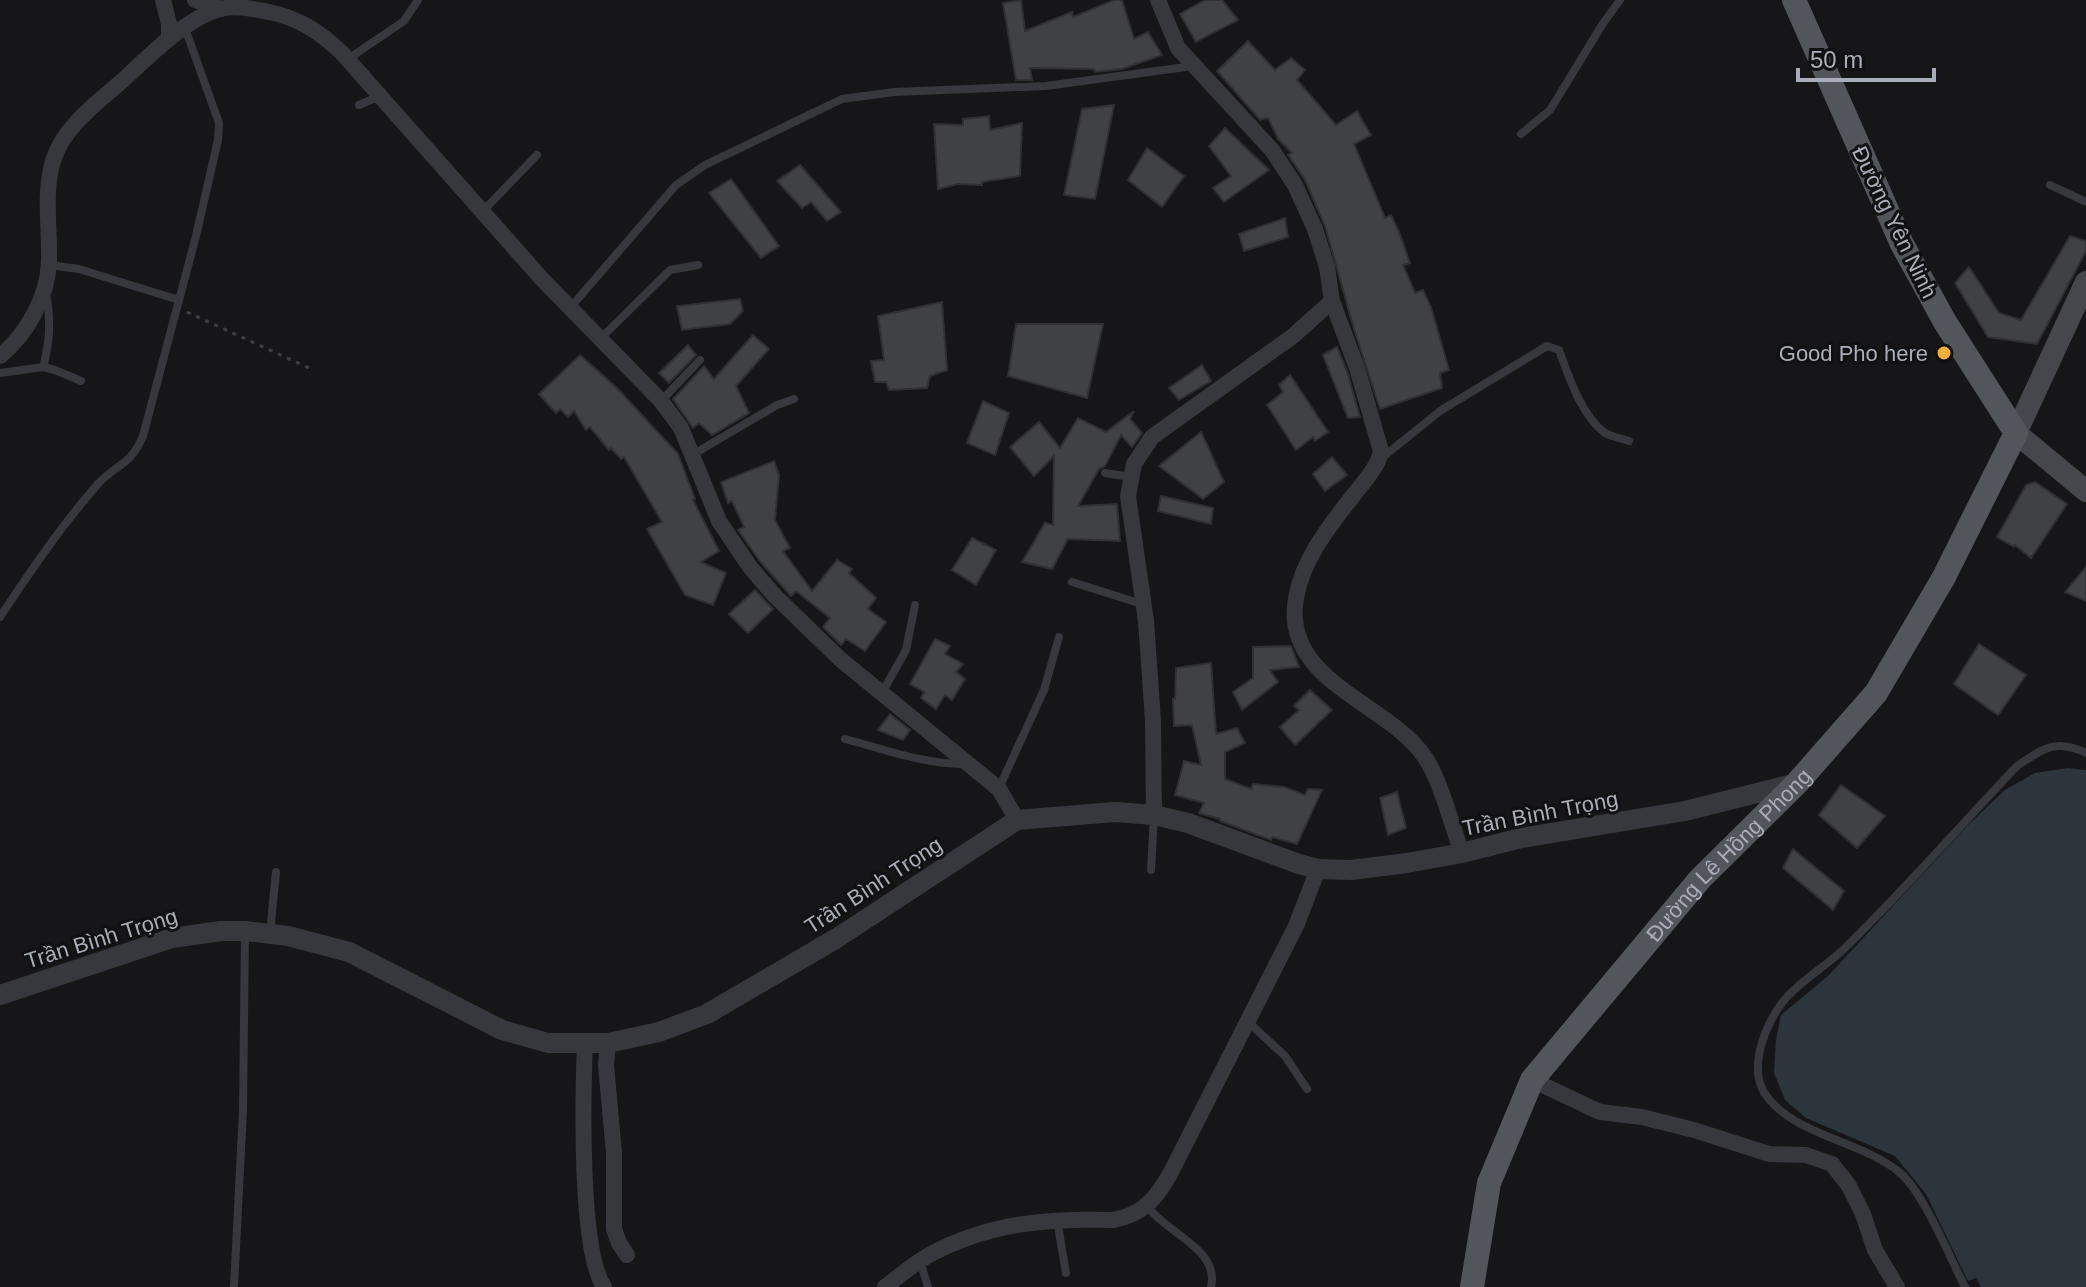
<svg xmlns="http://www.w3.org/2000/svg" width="2086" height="1287" font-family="Helvetica,sans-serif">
  <rect width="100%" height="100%" fill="#161618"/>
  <!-- water -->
  <polygon fill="#2c353c" points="2068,768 2086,770 2086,1287 1981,1287 1976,1278 1968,1281 1926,1194 1895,1156 1806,1118 1785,1100 1774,1073 1776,1040 1781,1015 1828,976 1969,824 2005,790 2035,773"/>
  <!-- building -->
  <g fill="#404145" stroke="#303034" stroke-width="2">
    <polygon points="1021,0 1025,31 1072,12 1073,17 1114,0 1122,0 1134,39 1148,32 1162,55 1122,69 1095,72 1093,69 1030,68 1032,80 1016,80 1003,3"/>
    <polygon points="1205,0 1222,0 1238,20 1196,42 1180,14"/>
    <polygon points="1248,41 1275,70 1291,58 1305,70 1297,80 1336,125 1357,111 1371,135 1354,144 1385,218 1391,215 1399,232 1410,263 1403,265 1415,293 1423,290 1431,307 1449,370 1440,373 1442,388 1380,409 1354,329 1325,226 1305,180 1288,155 1292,153 1278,139 1268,118 1260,120 1217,71"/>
    <polygon points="1114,105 1095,199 1064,195 1082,109"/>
    <polygon points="989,116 990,130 1022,123 1020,176 982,182 982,185 958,184 938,189 934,124 963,125 963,119"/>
    <polygon points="1225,128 1269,170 1224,202 1213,188 1231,176 1209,146"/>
    <polygon points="1147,148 1184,176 1162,207 1128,180"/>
    <polygon points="800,165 841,212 827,221 811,202 802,208 777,181"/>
    <polygon points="731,179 779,246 761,258 709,193"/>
    <polygon points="1285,218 1288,237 1244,251 1239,234"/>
    <polygon points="2070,236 2086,241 2086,251 2037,344 1988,337 1955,283 1969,267 1999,313 2021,320"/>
    <polygon points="740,299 743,311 730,324 682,330 677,306"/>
    <polygon points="942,302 947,370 930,376 927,388 889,390 886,382 875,382 871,361 884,360 878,316"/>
    <polygon points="1016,324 1103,324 1087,398 1008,376"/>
    <polygon points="753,335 769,349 736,386 749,413 712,435 699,423 693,428 673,399 704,366 714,379"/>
    <polygon points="688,345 696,355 669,383 659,373"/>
    <polygon points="1337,347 1347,371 1360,417 1348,418 1323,355"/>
    <polygon points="580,355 617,388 678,454 695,499 693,500 719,551 701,562 726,573 713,605 685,595 647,529 662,522 624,457 621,459 611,448 609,450 590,427 586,430 574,411 568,417 560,409 556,413 539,394"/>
    <polygon points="1202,365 1211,381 1179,400 1169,388"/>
    <polygon points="1290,375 1328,432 1315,441 1313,437 1296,450 1267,405 1283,392 1279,385"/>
    <polygon points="983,401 1009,413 995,455 967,443"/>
    <polygon points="1134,411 1130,419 1142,433 1132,447 1121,435 1105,466 1099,469 1078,506 1117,504 1120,541 1068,539 1052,569 1022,562 1045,523 1053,525 1054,456 1034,476 1010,447 1039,422 1060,448 1078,418 1106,432"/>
    <polygon points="1201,432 1224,482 1203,499 1159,466"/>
    <polygon points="1332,457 1347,475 1325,491 1313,474"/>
    <polygon points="774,461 779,475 775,520 790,548 783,551 812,591 837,560 852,569 849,573 876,598 868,609 886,622 865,651 846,639 841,645 823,627 830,618 796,591 791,596 759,560 738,530 744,527 732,501 728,503 721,482"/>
    <polygon points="2035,482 2067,504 2031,558 2015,545 2014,547 1997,537 2026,485"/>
    <polygon points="1161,496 1213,508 1211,524 1158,511"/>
    <polygon points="972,538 996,550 976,585 952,570"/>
    <polygon points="2086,567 2086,601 2065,592"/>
    <polygon points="755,590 773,609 748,633 729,614"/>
    <polygon points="935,639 950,646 945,654 963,664 956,672 965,679 952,700 945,695 936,709 921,698 924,692 910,684"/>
    <polygon points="1979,644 2026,675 1998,715 1954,684"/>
    <polygon points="1291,646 1299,667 1270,670 1278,682 1242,710 1233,692 1253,678 1253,647"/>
    <polygon points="1211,663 1216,734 1237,728 1245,743 1225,752 1225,779 1251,789 1253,784 1284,787 1305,795 1308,789 1322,790 1297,844 1272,837 1271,840 1220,821 1220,819 1199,813 1204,803 1175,795 1184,761 1201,765 1192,725 1174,726 1173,699 1175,699 1176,668"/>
    <polygon points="1310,690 1332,710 1295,745 1280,727 1299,710 1294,706"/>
    <polygon points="890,714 910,730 903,740 878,730"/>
    <polygon points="1841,785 1885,816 1857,848 1819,815"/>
    <polygon points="1397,792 1406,828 1388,835 1380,798"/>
    <polygon points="1793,849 1844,891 1833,910 1783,868"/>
  </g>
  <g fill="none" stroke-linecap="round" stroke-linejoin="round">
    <!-- path -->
    <polyline stroke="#3d3f44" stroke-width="3" stroke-dasharray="4 6" stroke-linecap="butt" points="187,312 309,368"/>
    <!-- service -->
    <g stroke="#37383d" stroke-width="8">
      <polyline points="348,59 404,21 418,0"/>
      <polyline points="359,105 380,96"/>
      <polyline points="1521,134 1550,110 1602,25 1620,0"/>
      <polyline points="2050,185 2086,202"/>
      <polyline points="483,211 537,155"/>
      <polyline points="49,265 79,269 179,300"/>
      <polyline points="570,308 676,185 705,165 842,99 894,92 1046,86 1193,66"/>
      <polyline points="600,339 670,270 698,265"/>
      <path d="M43,367C50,343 51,318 46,293"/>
      <polyline points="0,373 43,367 55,370 81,381"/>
      <polyline points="661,401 700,360"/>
      <polyline points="692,455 777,405 794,399"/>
      <path d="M1383,457L1440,411L1547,346L1559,350C1569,377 1581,415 1605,433C1612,437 1621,438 1629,441"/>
      <polyline points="1105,473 1130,477"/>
      <polyline points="1072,582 1142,604"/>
      <path d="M0,617C30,572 61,526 97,485C115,464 130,467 143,436L196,236L218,140L219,123L185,28"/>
      <polyline points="882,693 906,650 915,605"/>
      <path d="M845,739C884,749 923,764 963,764"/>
      <polyline points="999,788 1044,690 1059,637"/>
      <polyline points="1151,870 1154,815"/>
      <polyline points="270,933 276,872"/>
      <polyline points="1248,1022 1285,1056 1307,1089"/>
      <path d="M1148,1207C1166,1233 1220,1249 1211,1287"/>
      <polyline points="1057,1220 1066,1273"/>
      <polyline points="920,1261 928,1287"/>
      <polyline points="234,1287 243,1110 245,932"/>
      <path d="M1965,1287C1950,1258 1923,1191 1899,1172C1861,1141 1798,1136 1768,1098C1745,1071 1766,1021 1786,998C1803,979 1828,965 1846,947C1905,889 1960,826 2017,766C2042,749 2056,738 2086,753"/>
    </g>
    <!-- minor -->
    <g stroke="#37383d" stroke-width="16">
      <polyline points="163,0 169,24 169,39"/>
      <polyline points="195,0 221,9"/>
      <path d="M1158,0L1178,48L1272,150L1295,185L1315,229L1327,267L1332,301L1357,368L1381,451C1378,467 1366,479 1356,492C1332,523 1303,557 1296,598C1281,681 1388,703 1424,756C1440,778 1452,826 1462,853"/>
      <path d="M0,356C27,334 48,297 49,261C50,227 43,191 54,158C64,127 98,102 122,81C148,57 186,18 220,9C236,5 254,9 269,12C299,18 320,32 342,53L541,278L661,401L681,428L719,521L750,567L774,595L840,659L999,789L1017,820"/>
      <polyline points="1154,815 1153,721 1146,621 1128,496 1134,464 1152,437 1293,336 1332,301"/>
      <path d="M585,1042C583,1092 579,1250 604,1287"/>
      <polyline points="608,1043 606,1065 614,1153 614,1229 619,1243 627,1255"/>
      <polyline points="1532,1080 1600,1112 1642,1117 1694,1130 1769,1154 1806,1155 1832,1164 1849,1186 1863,1214 1875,1250 1897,1287"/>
      <path d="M885,1287C900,1276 914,1263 931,1254C989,1223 1048,1218 1113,1220C1142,1215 1156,1199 1170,1174L1296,926L1318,869"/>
    </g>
    <!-- tertiary -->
    <polyline stroke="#37383d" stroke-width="20" points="0,995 172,938 221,931 245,931 288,936 349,952 502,1030 548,1043 608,1043 659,1032 707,1014 837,938 1017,820 1115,812 1154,815 1188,823 1299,864 1318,869 1351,870 1407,863 1462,853 1521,838 1685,811 1797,783"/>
    <!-- secondary -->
    <polyline stroke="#45474d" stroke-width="22" points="2086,282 2016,433 2086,491"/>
    <!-- primary -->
    <path stroke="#53555c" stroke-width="24" id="s1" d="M1472,1287L1489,1183L1532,1080L1700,879L1797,783L1876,693L1944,577L2016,433L1945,322L1902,244L1794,0"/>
  </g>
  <!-- markers -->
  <circle fill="#f2b134" stroke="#111113" stroke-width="3" cx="1944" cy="353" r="8"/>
  <g text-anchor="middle" stroke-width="6" stroke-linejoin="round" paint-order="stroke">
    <!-- street labels -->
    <g font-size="22" fill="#a8adb8" stroke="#111113">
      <text transform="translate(1895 222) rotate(64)" y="8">Đường Yên Ninh</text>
      <text transform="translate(1540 813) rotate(-11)" y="8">Trần Bình Trọng</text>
      <text dy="8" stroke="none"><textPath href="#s1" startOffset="516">Đường Lê Hồng Phong</textPath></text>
      <text transform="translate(873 885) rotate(-33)" y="8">Trần Bình Trọng</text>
      <text transform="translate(101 938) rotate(-17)" y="8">Trần Bình Trọng</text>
    </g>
    <!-- poi labels -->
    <g font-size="22" fill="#a8adb8" stroke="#111113" text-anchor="end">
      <text x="1928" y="361">Good Pho here</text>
    </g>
  </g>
  <!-- scale -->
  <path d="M1798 68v12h136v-12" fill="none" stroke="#a8adb8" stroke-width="4"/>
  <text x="1810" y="68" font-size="24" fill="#a8adb8" stroke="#111113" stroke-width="6" paint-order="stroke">50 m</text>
</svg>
